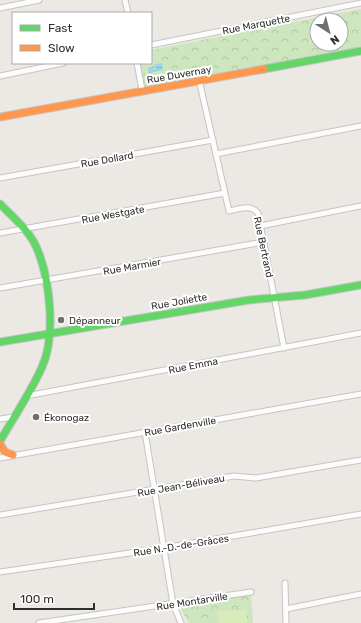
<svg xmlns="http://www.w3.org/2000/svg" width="361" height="623" font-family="Rubik,sans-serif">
  <defs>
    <pattern id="forest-crowns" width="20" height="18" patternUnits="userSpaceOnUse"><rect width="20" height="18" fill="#cee6be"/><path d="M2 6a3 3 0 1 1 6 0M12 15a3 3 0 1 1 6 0" fill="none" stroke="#b1c6a4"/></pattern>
    <pattern id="water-rules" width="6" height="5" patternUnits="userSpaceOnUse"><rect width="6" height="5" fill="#99d6ec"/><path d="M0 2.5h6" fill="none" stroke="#84b8cb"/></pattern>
  </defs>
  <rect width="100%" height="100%" fill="#ece8e4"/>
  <!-- forest -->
  <g fill="url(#forest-crowns)" fill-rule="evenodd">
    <path d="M361,9V49L143,88L140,63H151V50ZM317,20H341V44H317Z"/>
    <polygon points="251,592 253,623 189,623 182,611 182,602"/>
  </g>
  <!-- pitch -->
  <polygon fill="#d9eabb" points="247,610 247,623 218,623 217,611"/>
  <!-- water -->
  <polygon fill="url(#water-rules)" points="162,63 163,70 149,73 148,68 153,67 154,69 156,69 155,64"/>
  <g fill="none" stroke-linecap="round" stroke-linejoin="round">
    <!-- street casing -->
    <g stroke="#c5c4c5" stroke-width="7">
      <g id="street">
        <polyline points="125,0 128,13"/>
        <polyline points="0,8 39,0"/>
        <polyline points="151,45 361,3"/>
        <polyline points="137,63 142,90"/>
        <polyline points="0,76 63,63"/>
        <path d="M199,80L229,211C239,209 251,204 258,213L284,348"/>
        <polyline points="216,154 361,126"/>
        <polyline points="0,178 213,140"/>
        <polyline points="260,226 361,206"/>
        <polyline points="0,233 225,193"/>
        <polyline points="0,288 264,242"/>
        <polyline points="26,396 361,333"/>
        <polyline points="0,419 14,417"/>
        <polyline points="145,432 173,604 181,623"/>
        <polyline points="0,458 361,394"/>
        <polyline points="0,515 234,476 256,478 361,460"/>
        <polyline points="0,572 164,548 361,514"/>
        <polyline points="285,583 286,623"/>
        <polyline points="286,609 361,594"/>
        <polyline points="39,623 251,592"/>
      </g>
    </g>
    <!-- fast casing -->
    <g stroke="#c5c4c5" stroke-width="9">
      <g id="fast">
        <polyline points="264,69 361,51"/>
        <path d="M0,204C14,218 31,232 38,251C50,281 56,337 42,367C31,392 14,417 0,441"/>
        <polyline points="0,342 249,300 305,295 361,285"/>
      </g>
    </g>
    <!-- slow casing -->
    <g stroke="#c5c4c5" stroke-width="9">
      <g id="slow">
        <polyline points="0,117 264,69"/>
        <polyline points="0,444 5,452 13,455"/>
      </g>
    </g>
    <!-- street -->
    <use href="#street" stroke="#fcfcfb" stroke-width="5"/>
    <!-- fast -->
    <use href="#fast" stroke="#63d668" stroke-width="7"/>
    <!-- slow -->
    <use href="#slow" stroke="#ff974d" stroke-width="7"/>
  </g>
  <!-- markers -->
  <g fill="#706f6e" stroke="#fff" stroke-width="1.5">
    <circle cx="61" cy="320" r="4"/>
    <circle cx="36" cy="417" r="4"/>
  </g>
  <g text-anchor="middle" stroke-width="4" stroke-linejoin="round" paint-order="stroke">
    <!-- street labels -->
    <g font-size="10" fill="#2e2e2e" stroke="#fff">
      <text transform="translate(256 24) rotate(-11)" y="4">Rue Marquette</text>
      <text transform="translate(179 74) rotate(-10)" y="4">Rue Duvernay</text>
      <text transform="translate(107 159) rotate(-10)" y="4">Rue Dollard</text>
      <text transform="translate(113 214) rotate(-10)" y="4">Rue Westgate</text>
      <text transform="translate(264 247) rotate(78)" y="4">Rue Bertrand</text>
      <text transform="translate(132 266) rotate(-10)" y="4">Rue Marmier</text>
      <text transform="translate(179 301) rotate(-10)" y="4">Rue Joliette</text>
      <text transform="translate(193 365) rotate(-11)" y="4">Rue Emma</text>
      <text transform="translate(180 426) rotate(-10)" y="4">Rue Gardenville</text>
      <text transform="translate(181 485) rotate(-10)" y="4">Rue Jean-Béliveau</text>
      <text transform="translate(181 545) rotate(-9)" y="4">Rue N.-D.-de-Grâces</text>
      <text transform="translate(192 601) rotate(-9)" y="4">Rue Montarville</text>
    </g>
    <!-- poi labels -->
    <g font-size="10" fill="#2e2e2e" stroke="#fff" text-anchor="start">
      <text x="69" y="324">Dépanneur</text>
      <text x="44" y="421">Ékonogaz</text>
    </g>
  </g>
  <!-- legend -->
  <rect x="12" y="12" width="140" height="52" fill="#ffffff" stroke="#ababab"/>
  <rect x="20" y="25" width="20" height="6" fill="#63d668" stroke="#ababab"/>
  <text x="48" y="32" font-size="12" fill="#2e2e2e">Fast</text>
  <rect x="20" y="45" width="20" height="6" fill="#ff974d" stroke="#ababab"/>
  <text x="48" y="52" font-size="12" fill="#2e2e2e">Slow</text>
  <!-- north arrow -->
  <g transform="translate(329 32) rotate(144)"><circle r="19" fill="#ffffff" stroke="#ababab"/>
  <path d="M0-3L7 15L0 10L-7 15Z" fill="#706f6e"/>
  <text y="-6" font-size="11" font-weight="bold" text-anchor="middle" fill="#2e2e2e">N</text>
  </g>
  <!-- scale -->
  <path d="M14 603v6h80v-6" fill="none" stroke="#2e2e2e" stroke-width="2"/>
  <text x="20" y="603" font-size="12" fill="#2e2e2e" stroke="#ffffff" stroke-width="3" paint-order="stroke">100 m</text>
</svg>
